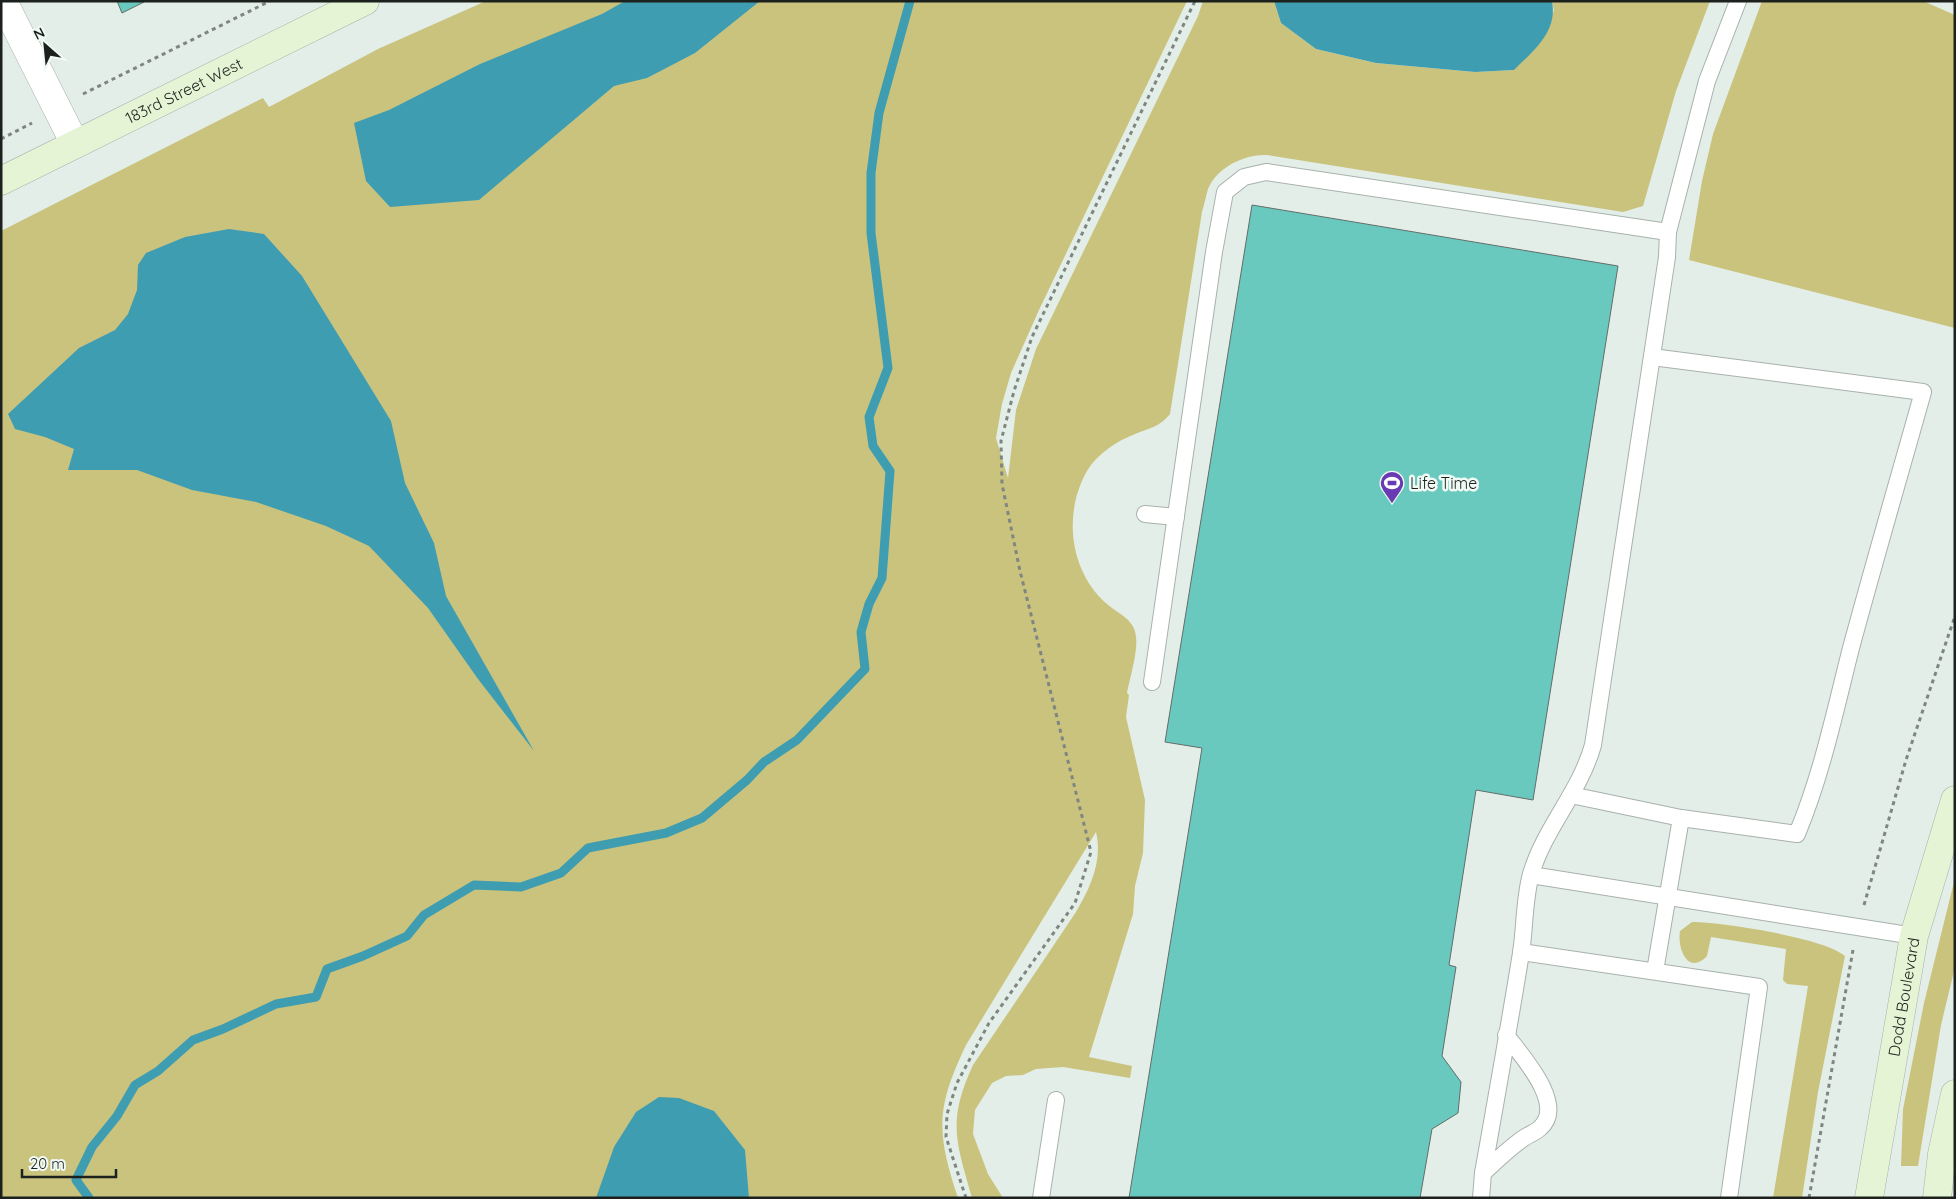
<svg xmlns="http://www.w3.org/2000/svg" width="1956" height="1199" font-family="Quicksand,sans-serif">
  <rect width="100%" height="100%" fill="#e4eee8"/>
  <!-- green -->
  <g fill="#cac37e">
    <path d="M486,1H1187L1039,310L1011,373L1002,404L996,438L1008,478L1016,410L1036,349L1198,16L1203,1H1274L1281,23L1316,49L1376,63L1475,72L1514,70L1554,11L1552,1H1710L1676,91L1643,206L1623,212L1267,155C1245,154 1217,167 1208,189C1206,196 1204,205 1202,212L1170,414C1160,427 1149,428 1135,434C1117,441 1097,454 1087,471C1063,513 1069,571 1107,604C1118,614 1135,619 1136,637C1138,652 1130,677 1127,693L1129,695L1126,717L1145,800L1143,853L1135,886L1133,914L1089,1057L1132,1066L1130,1078L1063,1067L1036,1069L1023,1075L1006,1076L992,1083L975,1110L973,1134L988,1174L1003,1198H972C956,1141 947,1121 973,1065L1076,912C1090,888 1103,861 1096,832L966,1045C936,1108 936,1132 958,1198H1V231L263,98L269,107L378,49Z"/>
    <polygon points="1762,1 1923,1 1955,15 1955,328 1689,260 1702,181 1713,134"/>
    <polygon points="1955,878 1955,967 1941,1025 1918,1166 1901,1166 1903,1109 1924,1003"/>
    <path d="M1692,922C1722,922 1825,938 1845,956L1818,1092L1802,1198H1773L1808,986L1787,984L1783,980L1786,949L1711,937L1707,956C1688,976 1677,948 1680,931Z"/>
  </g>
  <!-- water -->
  <g fill="#3e9db1">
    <polygon points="625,1 760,1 695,53 647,78 614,86 479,200 390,207 366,181 354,123 389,110 480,64 602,14"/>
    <path d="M1274,1H1552C1558,32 1533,51 1514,70L1475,72L1376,63L1316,49L1281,23Z"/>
    <polygon points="229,229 264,234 302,276 391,421 405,483 434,543 446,596 534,751 478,679 428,608 369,546 326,526 256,502 192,490 137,470 68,470 74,449 45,437 15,429 8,414 79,348 115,330 128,314 137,290 138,265 146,253 185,237"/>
    <polygon points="659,1097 679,1098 714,1111 745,1150 749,1198 596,1198 614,1147 636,1112"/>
  </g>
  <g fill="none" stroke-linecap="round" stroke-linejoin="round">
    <!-- stream -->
    <polyline stroke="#3e9db1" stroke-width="9" points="89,1198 76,1180 92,1147 117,1116 135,1085 158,1071 193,1040 223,1029 276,1004 316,997 327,969 363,956 407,936 424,915 474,885 521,887 561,873 588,848 666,833 702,818 747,780 764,762 797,740 865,669 861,632 869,604 882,578 890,471 873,446 869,417 888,368 871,233 871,173 879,113 910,1"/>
  </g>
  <!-- building -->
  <g fill="#6ac9be" stroke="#626d6b">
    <polygon points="117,1 144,1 144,2 122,13"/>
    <polygon points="1252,205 1618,266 1533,800 1476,790 1449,965 1456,967 1442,1056 1461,1082 1458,1113 1432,1129 1420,1198 1129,1198 1202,748 1165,742"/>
  </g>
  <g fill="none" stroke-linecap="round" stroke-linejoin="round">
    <!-- lane casing -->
    <g stroke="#a8b1ab" stroke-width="18">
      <g id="lane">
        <polyline points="1145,514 1176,517"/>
        <polyline points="1152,682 1214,252 1225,192 1244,177 1266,172 1668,232"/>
        <path d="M1571,795L1681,818L1797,834C1822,774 1835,711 1851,648C1874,563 1899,477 1923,392L1652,357"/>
        <polyline points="1531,875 1914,936"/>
        <polyline points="1521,952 1759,987 1729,1198"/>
        <polyline points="1655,971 1681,818"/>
        <path d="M1506,1035C1521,1055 1567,1105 1540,1128C1535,1133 1527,1135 1521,1140C1507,1150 1495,1162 1483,1173C1496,1100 1509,1027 1521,953C1525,928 1524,899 1531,874C1545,827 1580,792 1593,745L1667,257L1668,232L1707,81L1738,1"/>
        <polyline points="1041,1198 1056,1100"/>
        <polyline points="1481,1198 1483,1173"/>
      </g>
    </g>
    <!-- street casing -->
    <g stroke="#a8b1ab" stroke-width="29">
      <polyline id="street" points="3,1 75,144"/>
    </g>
    <!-- secondary casing -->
    <g stroke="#a8b1ab" stroke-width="29">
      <g id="secondary">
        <path id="s1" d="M1,181L365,1"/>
        <path id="s2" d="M1869,1198L1914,936L1955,800"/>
        <polyline points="1937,1198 1942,1154 1955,1094"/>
      </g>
    </g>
    <!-- path -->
    <g stroke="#7f8681" stroke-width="3" stroke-dasharray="4 4" stroke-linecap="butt">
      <polyline points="83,94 270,1"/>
      <polyline points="1,139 32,123"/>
      <polyline points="1864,905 1906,760 1955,616"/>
      <polyline points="966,1198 946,1137 947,1114 957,1083 989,1023 1075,903 1091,852 1020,571 1002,484 1001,441 1014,391 1032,337 1195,1"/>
      <polyline points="1809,1198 1853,950"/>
    </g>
    <!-- lane -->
    <use href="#lane" stroke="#fff" stroke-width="16"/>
    <!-- street -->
    <use href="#street" stroke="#fff" stroke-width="28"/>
    <!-- secondary -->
    <use href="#secondary" stroke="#e4f4d4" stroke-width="28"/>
  </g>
  <!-- icons -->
  <defs>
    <g id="stadium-pin" transform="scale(1.25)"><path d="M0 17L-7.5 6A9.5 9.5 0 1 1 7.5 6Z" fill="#693bb3" stroke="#f1fbf5"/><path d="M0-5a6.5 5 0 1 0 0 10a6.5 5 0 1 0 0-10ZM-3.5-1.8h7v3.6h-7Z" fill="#fff"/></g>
  </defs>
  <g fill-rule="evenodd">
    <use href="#stadium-pin" x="1392" y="483"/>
  </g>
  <g text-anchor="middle" stroke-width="5" stroke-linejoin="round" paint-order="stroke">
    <!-- street labels -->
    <g font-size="16" fill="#1d211e" stroke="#f1fbf5">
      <text dy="6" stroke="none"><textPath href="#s1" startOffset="204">183rd Street West</textPath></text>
      <text dy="6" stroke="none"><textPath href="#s2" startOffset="204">Dodd Boulevard</textPath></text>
    </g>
    <!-- poi labels -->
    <g font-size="16" fill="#1d211e" stroke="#f1fbf5" text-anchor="start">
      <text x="1410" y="489">Life Time</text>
    </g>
  </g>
  <!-- border -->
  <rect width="1956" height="1199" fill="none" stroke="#1d211e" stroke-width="5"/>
  <!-- north arrow -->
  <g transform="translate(45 45) rotate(333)" stroke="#f1fbf5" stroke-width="4" paint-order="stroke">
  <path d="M0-4L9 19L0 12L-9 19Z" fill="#1d211e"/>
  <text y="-8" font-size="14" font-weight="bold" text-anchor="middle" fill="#1d211e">N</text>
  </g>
  <!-- scale -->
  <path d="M22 1169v8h94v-8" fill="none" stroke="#1d211e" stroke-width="2.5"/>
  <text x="30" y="1169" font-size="15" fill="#1d211e" stroke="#f1fbf5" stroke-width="4" paint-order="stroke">20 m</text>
</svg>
